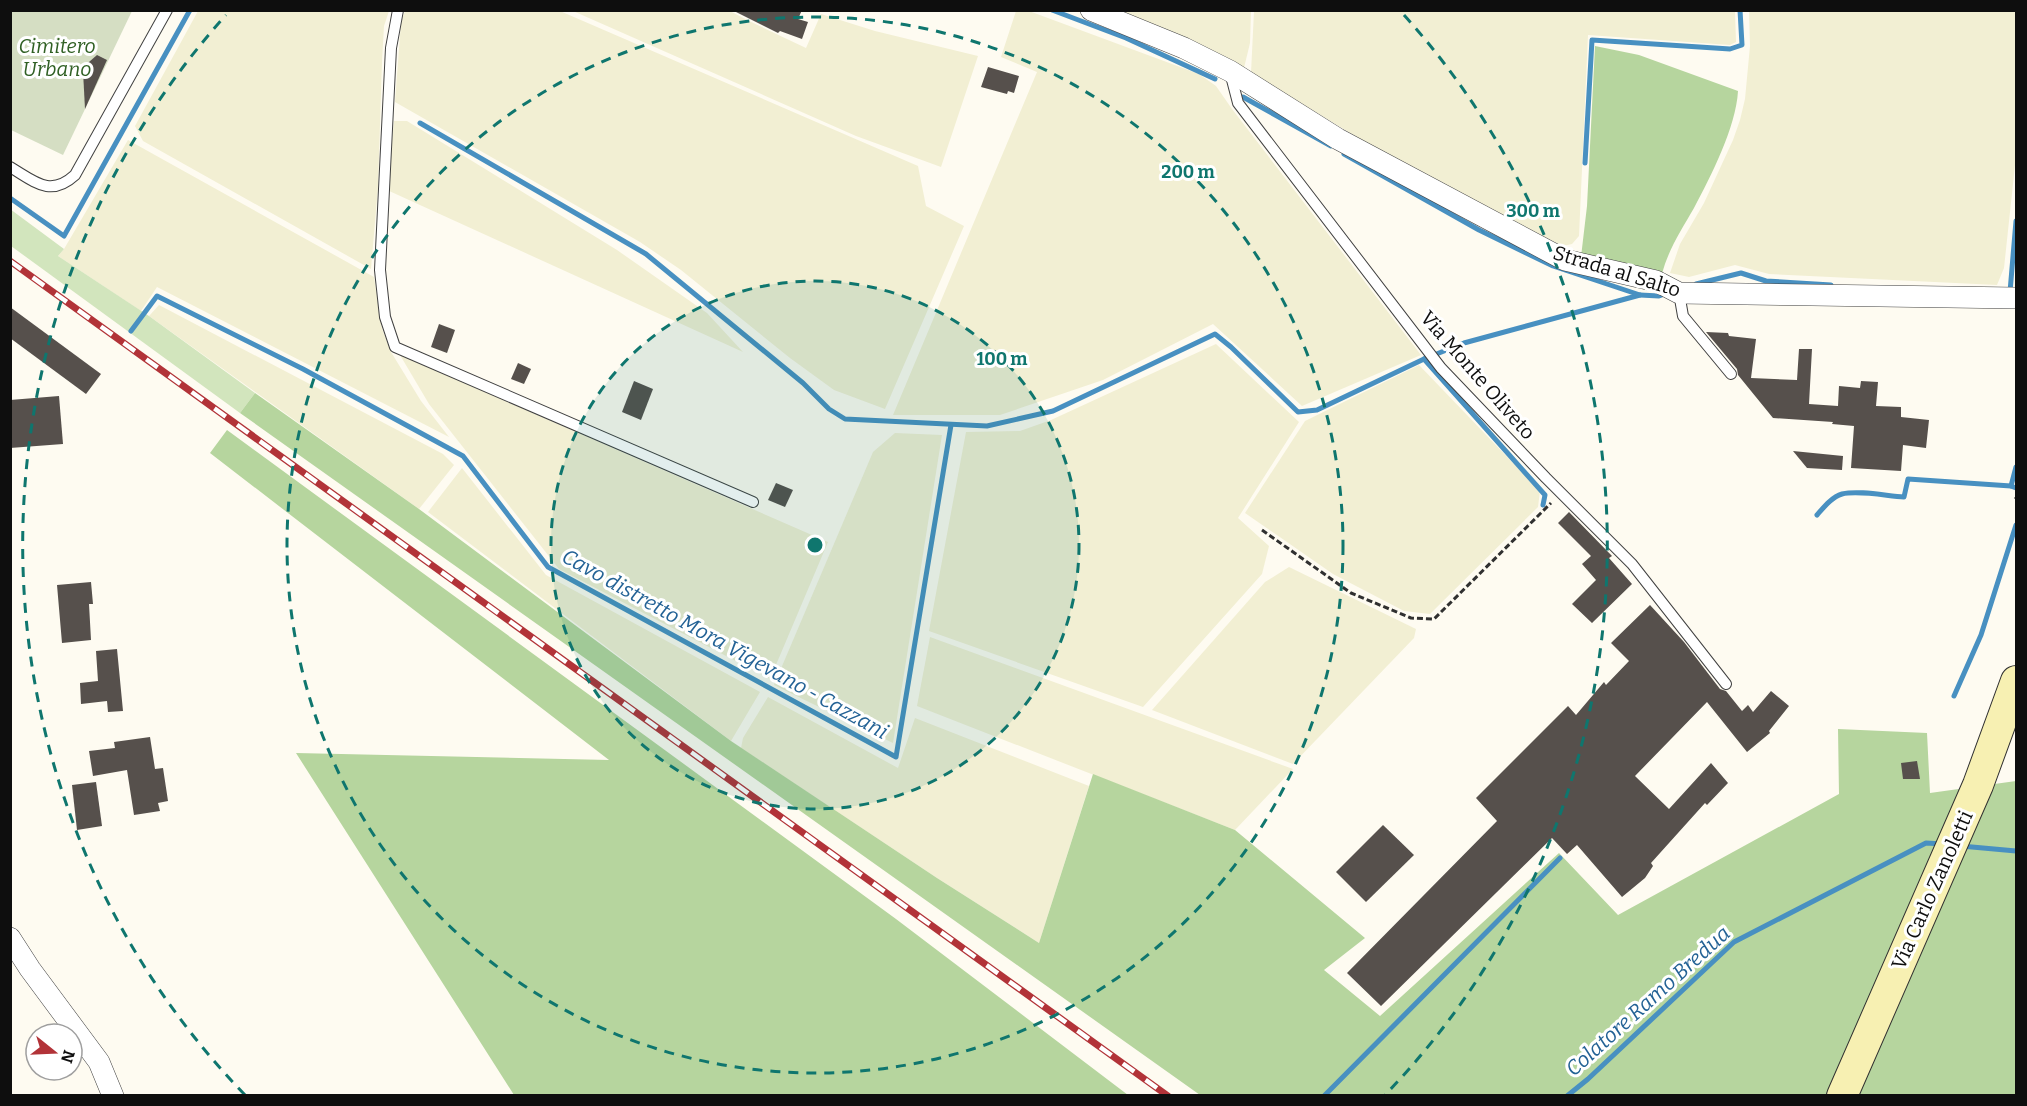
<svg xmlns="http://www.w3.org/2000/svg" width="2027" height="1106" font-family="Bitter,serif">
  <rect width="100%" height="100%" fill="#fefbf1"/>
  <!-- farmland -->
  <g fill="#f2efd3">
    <polygon points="198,11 389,11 384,26 382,62 378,187 371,269 143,141 135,126"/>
    <polygon points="405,11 560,11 918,166 926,206 964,226 885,409 834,390 790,358 681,270 640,242 395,102 401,22"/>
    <polygon points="573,11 730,11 749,21 806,48 821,14 875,31 978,56 941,167 856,136"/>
    <polygon points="1016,11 1029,11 1199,74 1216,86 1232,109 1421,355 1302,406 1213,324 1103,380 1000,415 893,415 1037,72 1001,57"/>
    <polygon points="1115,11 1251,11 1250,43 1244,68"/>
    <polygon points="1254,11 1735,11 1736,42 1730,45 1588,35 1579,236 1572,244 1563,246 1423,177 1251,73"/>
    <polygon points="1749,11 2016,11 2016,156 2004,268 1997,285 1769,274 1735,265 1689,277 1670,273 1680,244 1704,203 1733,140 1740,120 1745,99 1750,46"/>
    <polygon points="394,121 407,121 617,250 707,313 743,352 387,190"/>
    <polygon points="128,140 374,277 382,329 391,352 421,401 449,437 157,287 141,311 58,256 64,249"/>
    <polygon points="159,305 443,454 454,465 419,509 149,316"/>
    <polygon points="1216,344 1299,422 1238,518 1269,546 1262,574 1143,707 929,631 966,432 1020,431 1051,420"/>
    <polygon points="400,355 828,542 770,679 559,569 429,404"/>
    <polygon points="1419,365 1540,491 1538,507 1430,614 1404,611 1333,574 1245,513 1305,421"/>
    <polygon points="895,433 942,435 893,743 774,685 873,452"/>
    <polygon points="462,468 546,575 760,692 731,741 428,512"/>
    <polygon points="1289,567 1416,629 1414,638 1293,764 1152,710 1265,582"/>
    <polygon points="930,637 1293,769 1235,830 917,706"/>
    <polygon points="768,697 898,768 915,718 1089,786 1039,943 937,878 741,748 743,738"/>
  </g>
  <!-- green -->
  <polygon fill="#d2e5bd" points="10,209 64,249 58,256 149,316 255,393 240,413 11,246"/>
  <!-- forest -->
  <g fill="#b6d59e">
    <path d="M1595,46L1639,55L1738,91C1736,127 1711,176 1694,208C1682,229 1668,250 1662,274L1581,257L1587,206Z"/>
    <polygon points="255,393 419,509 731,741 937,878 1039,943 1093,774 1235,830 1365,938 1324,970 1380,1016 1559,853 1618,915 1839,794 1838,729 1927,733 1930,793 2016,781 2016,1095 1200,1095 240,413"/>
    <polygon points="227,430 896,919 1128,1095 514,1095 296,753 609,760 210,453"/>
  </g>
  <!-- cemetery -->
  <polygon fill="#d5dec3" points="10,11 132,11 63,155 11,130"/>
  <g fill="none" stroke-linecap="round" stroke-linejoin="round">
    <!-- stream -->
    <g stroke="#4890c1" stroke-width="5">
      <polyline points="1052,10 1126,38 1215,79"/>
      <polyline points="1243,97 1331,146"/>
      <polyline points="420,123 646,254 803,383 829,409 845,419 987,426 1053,411 1215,334 1231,347 1298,412 1317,410 1424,359 1464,343 1640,295"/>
      <polyline points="1344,154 1479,230 1553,266 1640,295 1659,296 1667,293"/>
      <polyline points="1585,163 1592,40 1730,49 1742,45 1740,10"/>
      <polyline points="10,198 64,236 190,10"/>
      <polyline points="1696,284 1741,273 1766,281 1831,285"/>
      <polyline points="2010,292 2016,221"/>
      <polyline points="131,331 157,296 303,369 463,456 548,567 896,757 951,425"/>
      <polyline points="1424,359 1545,495 1543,505"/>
      <polyline points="2016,467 2011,486 2016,488"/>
      <path d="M1817,515C1824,507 1832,497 1842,494C1859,490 1887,496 1904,497L1908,479L2011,486"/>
      <polyline points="1954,696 1981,635 2016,525"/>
      <polyline points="1961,846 2016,851"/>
      <polyline points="1324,1096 1560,858"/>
      <polyline points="1567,1096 1588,1079 1734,942 1926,843 1943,844"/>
    </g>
  </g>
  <!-- building -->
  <g fill="#56504c">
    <polygon points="732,10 802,10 798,19 808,22 802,39 780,31 778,33"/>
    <polygon points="97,55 107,60 85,109 83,71 89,62"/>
    <polygon points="988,67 1019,76 1014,93 1008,91 1007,94 981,87"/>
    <polygon points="10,307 101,374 86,394 10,338"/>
    <polygon points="439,324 455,330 447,353 431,347"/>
    <polygon points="1706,332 1728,333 1729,336 1756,339 1751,378 1797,380 1799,349 1812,349 1809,404 1838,406 1839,386 1860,388 1861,381 1878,382 1876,406 1901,407 1901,417 1929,420 1926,448 1903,445 1901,471 1851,468 1854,426 1832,424 1833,422 1773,418 1738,375 1737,369"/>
    <polygon points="518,363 531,369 524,384 511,379"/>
    <polygon points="634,381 653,389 641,420 622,412"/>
    <polygon points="59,396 63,444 10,448 10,400"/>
    <polygon points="1793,451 1843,456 1842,470 1807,468"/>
    <polygon points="776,483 793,490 785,507 768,500"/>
    <polygon points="1569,512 1612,556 1609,558 1632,584 1592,623 1572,604 1596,580 1582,564 1591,556 1558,523"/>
    <polygon points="91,582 93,604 89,604 91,640 62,643 57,585"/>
    <polygon points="1650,605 1684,642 1720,689 1726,691 1742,711 1748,705 1753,712 1771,691 1789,706 1769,731 1770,733 1747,752 1707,702 1635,776 1669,809 1711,763 1728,783 1707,805 1705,803 1651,863 1653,866 1645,878 1622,897 1577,845 1567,854 1552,838 1381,1006 1347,973 1497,821 1476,798 1568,706 1576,715 1604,682 1606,685 1629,661 1611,643"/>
    <polygon points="117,649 123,711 108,712 107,701 81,704 80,683 98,681 96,651"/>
    <polygon points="150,737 155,769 163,768 168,801 158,803 160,811 134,815 127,770 93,776 89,751 115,748 114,742"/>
    <polygon points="1917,761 1920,779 1903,779 1901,763"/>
    <polygon points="96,782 102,826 77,830 72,785"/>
    <polygon points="1383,825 1414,855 1366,902 1336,872"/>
  </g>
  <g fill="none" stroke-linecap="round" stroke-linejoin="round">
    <!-- lane casing -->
    <g stroke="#414141" stroke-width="12">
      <g id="lane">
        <polyline points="398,10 391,48 380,270 385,317 395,347 753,502"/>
        <polyline points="1230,72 1238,103 1441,368 1546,478 1632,564 1726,684"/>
        <path d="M10,167C34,181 50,198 75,175L167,10"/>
        <polyline points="1679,293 1683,316 1731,374"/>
      </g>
    </g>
    <!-- street casing -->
    <g stroke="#414141" stroke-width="22">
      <g id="street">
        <polyline points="1091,10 1184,48 1230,71 1338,139 1565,260 1656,281 1679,293 2016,298"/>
        <polyline points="10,938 30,969 99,1062 113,1096"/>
      </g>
    </g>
    <!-- secondary casing -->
    <g stroke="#303030" stroke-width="32">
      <polyline id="secondary" points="1842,1096 1978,785 2016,681"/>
    </g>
    <!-- path -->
    <g stroke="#303030" stroke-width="3" stroke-dasharray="6 3" stroke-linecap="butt">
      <polyline points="2016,499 2016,497"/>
      <polyline points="1262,530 1351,593 1411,618 1434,619 1551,503"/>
    </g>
    <!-- lane -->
    <use href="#lane" stroke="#fff" stroke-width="10"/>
    <!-- street -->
    <use href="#street" stroke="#fff" stroke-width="21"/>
    <!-- secondary -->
    <use href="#secondary" stroke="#f7f0b2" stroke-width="30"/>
    <!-- rail casing -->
    <g stroke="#b23338" stroke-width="7">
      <polyline id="rail" points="10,261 1168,1096"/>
    </g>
    <!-- rail -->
    <use href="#rail" stroke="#fff" stroke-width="4.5" stroke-dasharray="14" stroke-linecap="butt"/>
  </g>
  <!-- distance rings -->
  <circle cx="815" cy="545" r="264" fill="#0f766e" fill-opacity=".12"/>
  <g fill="none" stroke="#0f766e" stroke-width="3" stroke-dasharray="10 8">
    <circle cx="815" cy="545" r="264"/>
    <circle cx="815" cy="545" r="528"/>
    <path d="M245 1095A792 792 0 0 1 226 15M1404 15A792 792 0 0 1 1385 1095"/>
  </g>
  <g text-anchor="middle" stroke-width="6" stroke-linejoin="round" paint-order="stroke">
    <!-- park labels -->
    <g font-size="20" font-style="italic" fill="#306024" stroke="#fff">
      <text x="57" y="53">Cimitero<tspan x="57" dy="23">Urbano</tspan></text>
    </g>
    <!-- street labels -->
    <g font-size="20" fill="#0e0e0e" stroke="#fff">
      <text transform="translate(1617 271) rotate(17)" y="7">Strada al Salto</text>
      <text transform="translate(1478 375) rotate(49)" y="7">Via Monte Oliveto</text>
      <text transform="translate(1932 890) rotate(-66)" y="7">Via Carlo Zanoletti</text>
    </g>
    <!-- water labels -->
    <g font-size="21" font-style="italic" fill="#236295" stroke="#fff">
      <text transform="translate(725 644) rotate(29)" y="7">Cavo distretto Mora Vigevano - Cazzani</text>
      <text transform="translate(1648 1001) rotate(-42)" y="7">Colatore Ramo Bredua</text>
    </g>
  </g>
  <circle cx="815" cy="545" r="9" fill="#0f766e" stroke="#fff" stroke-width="3"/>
  <g font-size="18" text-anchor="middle" font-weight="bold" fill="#0f766e" stroke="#fff" stroke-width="6" stroke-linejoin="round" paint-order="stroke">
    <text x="1188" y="178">200 m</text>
    <text x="1533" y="217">300 m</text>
    <text x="1002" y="365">100 m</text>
  </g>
  <!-- border -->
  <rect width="2027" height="1106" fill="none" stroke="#0e0e0e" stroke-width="24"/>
  <!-- north arrow -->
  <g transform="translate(54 1052) rotate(108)"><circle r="28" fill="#ffffff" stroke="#9f9f9f" stroke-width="1.5"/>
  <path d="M0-4.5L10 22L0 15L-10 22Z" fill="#b23338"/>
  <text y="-9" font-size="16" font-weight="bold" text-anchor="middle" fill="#0e0e0e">N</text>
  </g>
</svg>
